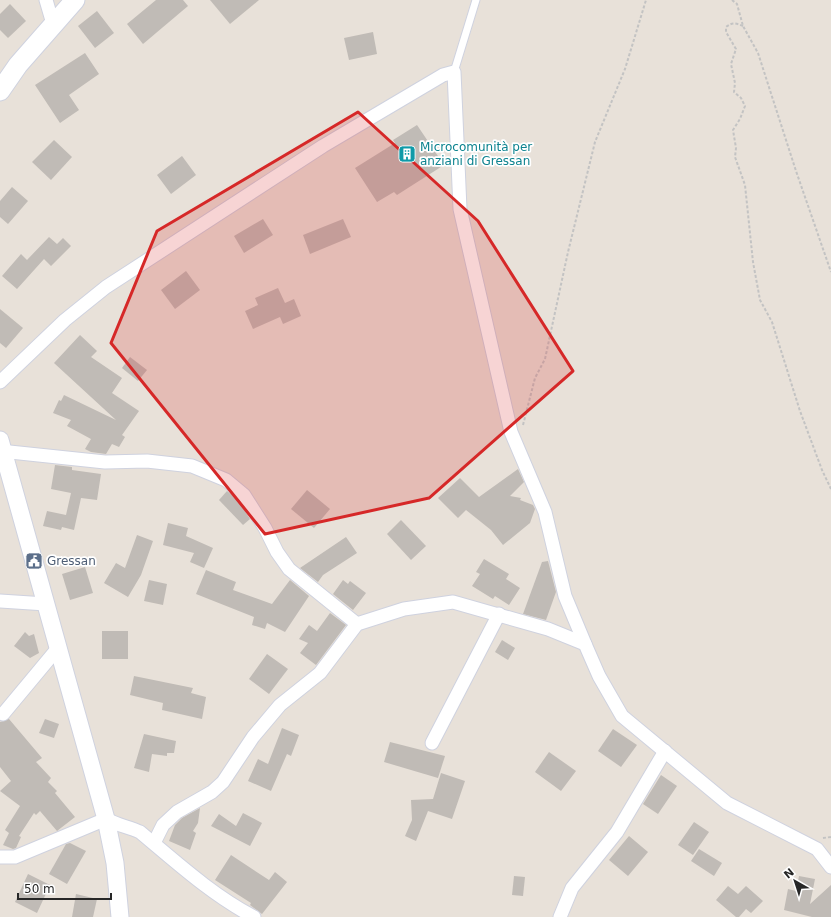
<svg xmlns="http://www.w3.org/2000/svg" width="831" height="917" font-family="'DejaVu Sans',sans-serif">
  <rect width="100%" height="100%" fill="#e8e1d9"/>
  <!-- building -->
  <g fill="#c0bbb6">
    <polygon points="156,0 183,0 188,6 143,44 127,24"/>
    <polygon points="210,0 259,0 230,24"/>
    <polygon points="10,4 26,21 8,38 0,30 0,14"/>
    <polygon points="97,11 114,33 95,48 78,26"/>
    <polygon points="373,32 377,54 349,60 344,38"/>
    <polygon points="85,53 99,74 69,95 79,110 60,123 35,85"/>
    <polygon points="417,125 444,165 397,195 394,192 377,202 355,168 395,143 393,140"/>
    <polygon points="54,140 72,157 51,180 32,162"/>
    <polygon points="182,156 196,175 171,194 157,175"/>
    <polygon points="12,187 28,201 8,224 0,217 0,201"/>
    <polygon points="263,219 273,235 244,253 234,236"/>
    <polygon points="343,219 351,237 310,254 303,235"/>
    <polygon points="49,237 57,244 63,238 71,246 51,266 44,259 17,289 2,276 21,254 27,260"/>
    <polygon points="186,271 200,290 175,309 161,290"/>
    <polygon points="278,288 285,303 294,299 301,316 283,324 280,317 253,329 245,311 258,305 255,298"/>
    <polygon points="0,309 23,328 6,348 0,343"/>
    <polygon points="80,335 97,351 91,357 122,378 112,393 139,411 122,435 125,437 119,447 112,444 106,454 91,452 85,449 91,439 67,426 71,420 53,413 59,400 61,401 64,395 116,420 54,363"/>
    <polygon points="130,357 147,370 138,381 122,368"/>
    <polygon points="55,465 72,467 72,470 101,474 97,500 81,498 74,530 62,527 61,530 43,526 47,511 66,515 71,493 51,489"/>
    <polygon points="518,469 524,482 510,496 521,498 520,500 533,505 535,509 530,523 503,545 491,530 466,510 458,518 438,498 460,478 479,497"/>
    <polygon points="307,490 330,509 314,528 291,509"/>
    <polygon points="227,491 238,500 250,519 243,525 219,500"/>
    <polygon points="401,520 426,546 411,560 387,534"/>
    <polygon points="168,523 188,528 186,536 213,548 204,568 190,562 194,553 163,545"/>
    <polygon points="137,535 153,541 141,575 128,597 104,583 116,563 125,568"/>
    <polygon points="346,537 357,553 323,575 318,582 300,568"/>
    <polygon points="484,559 509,574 506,579 520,588 509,605 495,596 493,599 472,586 480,574 476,572"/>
    <polygon points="548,561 556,592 546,620 523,614 542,562"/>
    <polygon points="85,567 93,593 70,600 62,574"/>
    <polygon points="206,570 236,582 233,590 272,604 290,580 309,596 285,632 267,623 265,629 252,625 254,617 196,594"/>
    <polygon points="149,580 167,584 163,605 144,601"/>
    <polygon points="343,580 348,584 350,581 366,593 353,610 333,594"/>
    <polygon points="330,613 346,625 316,665 300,653 308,643 299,639 309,625 317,631"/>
    <rect x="102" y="631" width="26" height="28"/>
    <polygon points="25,632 29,636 34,634 39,653 30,658 14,646"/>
    <polygon points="502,640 515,648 508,660 495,652"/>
    <polygon points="267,654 288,669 269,694 249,679"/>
    <polygon points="134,676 193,688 191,693 206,697 202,719 162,710 163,703 130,695"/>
    <polygon points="9,719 42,758 36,762 51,778 48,782 57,791 55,793 75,817 57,831 40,811 36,815 34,813 19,836 21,837 16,848 13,849 3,845 9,833 5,830 20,806 0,791 11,781 0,767 0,722"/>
    <polygon points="45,719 59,724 54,738 39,733"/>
    <polygon points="282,728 299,735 291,756 287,754 271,791 248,781 258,759 268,764"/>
    <polygon points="613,729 637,745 621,767 598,751"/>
    <polygon points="144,734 176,741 174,753 167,753 167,756 152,754 149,772 134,768"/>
    <polygon points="390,742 445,756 438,778 384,762"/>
    <polygon points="549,752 576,771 561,791 535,772"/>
    <polygon points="441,773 465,781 452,819 428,811 416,841 405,836 412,820 411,800 433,799"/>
    <polygon points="661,775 677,786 658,814 643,804"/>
    <polygon points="200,808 198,823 193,831 196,833 190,850 169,841 175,825 182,818"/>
    <polygon points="243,813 262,823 250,846 211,826 219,814 236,826"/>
    <polygon points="694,822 709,832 693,855 678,845"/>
    <polygon points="629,836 648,852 628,876 609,860"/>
    <polygon points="70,843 86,851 67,884 49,874 66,844"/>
    <polygon points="699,849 722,863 714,876 691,861"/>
    <polygon points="231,855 269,880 275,872 287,882 262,914 250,905 251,903 215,880"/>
    <polygon points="28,874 50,885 37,913 15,902"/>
    <polygon points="514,876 525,877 523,896 512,895"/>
    <polygon points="799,876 815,879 810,904 831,885 831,917 812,917 784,910 788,889 796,891"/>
    <polygon points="728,886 738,894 746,886 763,901 751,913 746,909 739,917 736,917 716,900"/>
    <polygon points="76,894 97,899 93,917 72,917"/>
  </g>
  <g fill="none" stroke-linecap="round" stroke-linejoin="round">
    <!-- service casing -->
    <g stroke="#cfd2df" stroke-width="9">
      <polyline id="service" points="454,72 476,0"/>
    </g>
    <!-- minor casing -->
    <g stroke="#cfd2df" stroke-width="15">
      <g id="minor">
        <polyline points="46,0 53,24"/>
        <polyline points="0,382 65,320 106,287 323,146 443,75 454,72 460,209 511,432 545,512 565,596 585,644"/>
        <polyline points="0,451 105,462 147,461 192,466 226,480 244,495 265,528 277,552 289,569 357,624"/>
        <polyline points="0,601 46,604"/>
        <polyline points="3,714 58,648"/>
        <polyline points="432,743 499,614"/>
        <polyline points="154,843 163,825 177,812 212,792 223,782 253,737 280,705 320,673 357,624 404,609 453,602 548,629 585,644 599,676 622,716 727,803 817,849 831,867"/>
        <path d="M0,857H15L106,819C117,825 129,827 140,832C176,862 212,895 254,917"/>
        <polyline points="560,917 572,888 617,832 665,751"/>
      </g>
    </g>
    <!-- tertiary casing -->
    <g stroke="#cfd2df" stroke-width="19">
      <polyline id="tertiary" points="0,440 106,819 115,863 120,917"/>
    </g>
    <!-- secondary casing -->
    <g stroke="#cfd2df" stroke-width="21">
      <polyline id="secondary" points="0,91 18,65 75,0"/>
    </g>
    <!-- path -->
    <g stroke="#c3c3c3" stroke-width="2" stroke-dasharray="3 2" stroke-linecap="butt">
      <polyline points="732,0 737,4 743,26 758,53 796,171 831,272"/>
      <path d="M743,26C736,23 732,22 726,27V32L736,49L731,64L735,83L734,92L741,98L745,106L740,119L733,130L736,148L735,157L745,185L753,262L760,300L772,322L800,411L822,470L831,489"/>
      <polyline points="523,425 535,378 545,359 568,252 595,142 625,69 646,0"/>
      <polyline points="823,838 831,837"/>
    </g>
    <!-- service -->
    <use href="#service" stroke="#fff" stroke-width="7"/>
    <!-- minor -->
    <use href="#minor" stroke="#fff" stroke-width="13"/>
    <!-- tertiary -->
    <use href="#tertiary" stroke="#fff" stroke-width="17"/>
    <!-- secondary -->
    <use href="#secondary" stroke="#fff" stroke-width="19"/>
  </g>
  <!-- marked area -->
  <path fill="#d62828" fill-opacity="0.2" stroke="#d62828" stroke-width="3" stroke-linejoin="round" d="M358,112L478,221L573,371L429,498L265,534L111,343L157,231Z"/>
  <!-- icons -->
  <defs>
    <g id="building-square" transform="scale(0.9)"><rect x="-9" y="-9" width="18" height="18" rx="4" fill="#0f9aa8" stroke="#fff"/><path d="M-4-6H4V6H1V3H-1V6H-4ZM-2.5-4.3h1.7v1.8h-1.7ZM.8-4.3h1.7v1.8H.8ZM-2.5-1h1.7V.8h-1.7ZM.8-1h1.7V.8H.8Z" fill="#fff"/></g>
    <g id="civic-square" transform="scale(0.9)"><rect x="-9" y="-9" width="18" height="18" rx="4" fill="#5c6f8a" stroke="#fff"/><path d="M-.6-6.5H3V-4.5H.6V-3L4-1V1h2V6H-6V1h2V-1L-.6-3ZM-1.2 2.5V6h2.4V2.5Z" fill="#fff"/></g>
  </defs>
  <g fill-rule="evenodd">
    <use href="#building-square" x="407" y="154"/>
    <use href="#civic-square" x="34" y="561"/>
  </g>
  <g text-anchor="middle" stroke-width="3.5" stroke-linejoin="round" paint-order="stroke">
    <!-- culture labels -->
    <g font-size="12" fill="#0d838f" stroke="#fff" text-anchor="start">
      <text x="420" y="151">Microcomunità per<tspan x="420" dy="14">anziani di Gressan</tspan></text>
    </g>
    <!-- service labels -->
    <g font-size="12" fill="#4e5e75" stroke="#fff" text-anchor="start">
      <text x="47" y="565">Gressan</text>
    </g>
  </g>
  <!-- north arrow -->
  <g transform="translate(795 881) rotate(321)" stroke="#ffffff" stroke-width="3" paint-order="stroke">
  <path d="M0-3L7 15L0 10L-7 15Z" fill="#272727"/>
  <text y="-6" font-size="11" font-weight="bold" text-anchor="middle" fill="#272727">N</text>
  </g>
  <!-- scale -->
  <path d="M18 893v6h93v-6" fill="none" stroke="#272727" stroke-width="2"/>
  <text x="24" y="893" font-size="12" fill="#272727" stroke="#ffffff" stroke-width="3" paint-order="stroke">50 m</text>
</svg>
